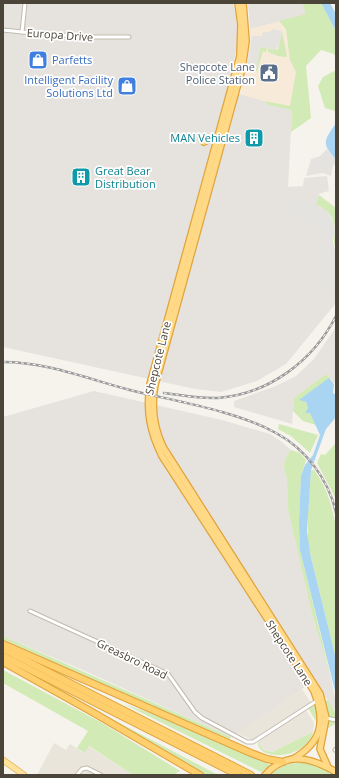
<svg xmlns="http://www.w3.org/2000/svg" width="339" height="778" font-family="'Open Sans',sans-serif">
  <rect width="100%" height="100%" fill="#f6f3ec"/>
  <!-- residential -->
  <g fill="#eae5da">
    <polygon points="302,689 311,703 304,707 314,723 313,732 272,752 263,750 258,742 236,733"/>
    <polygon points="54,743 66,750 70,744 84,753 88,746 133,775 37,775"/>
  </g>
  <!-- commercial -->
  <polygon fill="#f7ead8" points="307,14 292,110 268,105 264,101 240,95 247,65 250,29"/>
  <!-- industrial -->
  <g fill="#e6e2dd">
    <polygon points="3,3 233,3 237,18 237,48 227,91 264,101 268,105 292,110 288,187 303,186 304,178 327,176 329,191 318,194 319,195 316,204 326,210 334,223 335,231 333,241 336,256 336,303 286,364 257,381 221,392 195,389 3,347"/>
    <polygon points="248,3 302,3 307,14 250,29"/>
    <polygon points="336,327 336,381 334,383 326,374 294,398 292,424 234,407 234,401 276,386 296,376 314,359"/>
    <polygon points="94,391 222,420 270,434 282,442 291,450 285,459 284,467 287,479 288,509 311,610 331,678 336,703 334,711 328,700 311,683 231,737 85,671 3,636 3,417"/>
  </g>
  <!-- green -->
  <g fill="#d2eab5">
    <polygon points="302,3 321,3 336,31 336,58 334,54 321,50 306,66 311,118 291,132 292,110 268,105 264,101 290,106 296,72 290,60 286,29 279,21 306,14"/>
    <polygon points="282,31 287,57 278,56 268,52 268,49 278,50"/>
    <polygon points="260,47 267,48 266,52 263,51 257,71 246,72 247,67 257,68"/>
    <polygon points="336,70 336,110 335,111 325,108 318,86 323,77"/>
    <path d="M319,195L336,208V248C333,242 334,239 335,232C336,218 327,210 316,204Z"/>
    <polygon points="326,374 330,378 300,400 306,402 308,408 306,413 310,413 316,425 303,421 293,411 294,398"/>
    <polygon points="279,424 318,435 310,453 291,436 278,429"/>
    <polygon points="336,443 336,499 317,463 321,454 325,455"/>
    <polygon points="291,450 300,453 306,460 301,476 299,523 300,550 331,678 311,610 288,509 287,479 284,467 285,459"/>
    <path d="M311,470H314C327,487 332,506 336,527V659L308,544V513Z"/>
    <polygon points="3,636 231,737 230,739 112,690 3,639"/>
    <polygon points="3,670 102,723 180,771 173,775 133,775 89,746 85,753 77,748 88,731 3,683"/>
    <polygon points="328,700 336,714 336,723 327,729 317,723 308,708"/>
    <polygon points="124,704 150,713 271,765 261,772"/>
    <polygon points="108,717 218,775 204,775"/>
    <path d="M313,732C304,762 256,760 258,742L263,750L272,752Z"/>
    <polygon points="304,762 316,765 315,767 324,769 331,775 269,775 284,765"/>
  </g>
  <!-- parking -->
  <g fill="#e5e3e0">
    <polygon points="273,29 282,31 279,47 277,46 276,50 260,47 257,68 247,67 252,36 262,36 263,32 269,32"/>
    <polygon points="327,149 336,159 336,164 333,165 331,176 323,173 306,176 311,159 320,156"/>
    <polygon points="279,193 318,206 326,211 330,216 334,225 331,241 336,260 336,297 318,280 311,267 312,245 308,240 311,226 286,219 287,215 276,211"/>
  </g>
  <!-- water -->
  <g fill="#a9d4f2">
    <polygon points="321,3 330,3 336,14 336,31"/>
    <path d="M336,123V159C321,143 324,141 336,123Z"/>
    <polygon points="329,378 334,384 333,393 336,395 336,417 326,429 311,470 307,531 310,553 336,659 336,695 300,550 299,523 301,476 305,465 313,455 320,435 310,413 305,413 308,408 306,402 299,400"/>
  </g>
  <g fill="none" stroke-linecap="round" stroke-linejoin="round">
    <!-- minor casing -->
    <g stroke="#c2bbae" stroke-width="5">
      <g id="minor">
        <polyline points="25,3 22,32 89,37 129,37"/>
        <polyline points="3,30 22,32"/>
        <polyline points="30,611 168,674 195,712 202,718 247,742 253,742 318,700"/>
        <polyline points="326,718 336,720"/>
        <polyline points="335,750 336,749"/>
        <polyline points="77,775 82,769 87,768 101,775"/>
      </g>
    </g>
    <!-- primary casing -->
    <g stroke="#e6c16a" stroke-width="7">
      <polyline id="primary" points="3,760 24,775"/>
    </g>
    <!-- trunk casing -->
    <g stroke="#e0a43c" stroke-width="8">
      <g id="trunk">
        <path d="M238,3L241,24L240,56L150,384C146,411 150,432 162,456L314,691C326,722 322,742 293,759"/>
        <path d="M243,3L246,41L242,69L155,385C151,407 153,426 163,447L320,694L326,718L320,749L328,767"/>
        <polyline points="204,142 219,135"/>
        <path d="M265,775C287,751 310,757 336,772"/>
      </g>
    </g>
    <!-- motorway casing -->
    <g stroke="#e0a43c" stroke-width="8">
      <g id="motorway">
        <polyline points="3,644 251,753 267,759 283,762"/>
        <polyline points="3,649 251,775"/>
        <polyline points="3,656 238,775"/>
        <polyline points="3,662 94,713 200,775"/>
      </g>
    </g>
    <!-- minor -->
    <use href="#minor" stroke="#fff" stroke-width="3"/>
    <!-- primary -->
    <use href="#primary" stroke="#ffe39c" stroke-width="5"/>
    <!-- trunk -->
    <use href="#trunk" stroke="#ffd985" stroke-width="5.5"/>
    <!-- motorway -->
    <use href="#motorway" stroke="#ffcf6e" stroke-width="6"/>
    <!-- rail casing -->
    <g stroke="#9a9a9a" stroke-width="2.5">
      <g id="rail">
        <path d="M3,362C47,362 88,379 130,390C174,401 237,411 276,433C306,449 329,480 336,513"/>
        <path d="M164,393C181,395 200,399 218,398C269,394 313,361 336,316"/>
      </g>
    </g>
    <!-- rail -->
    <use href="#rail" stroke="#fff" stroke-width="1" stroke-dasharray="3" stroke-linecap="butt"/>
  </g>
  <!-- icons -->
  <defs>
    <g id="shop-square" transform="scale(1)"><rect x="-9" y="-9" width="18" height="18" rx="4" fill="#3f7fe0" stroke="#fff"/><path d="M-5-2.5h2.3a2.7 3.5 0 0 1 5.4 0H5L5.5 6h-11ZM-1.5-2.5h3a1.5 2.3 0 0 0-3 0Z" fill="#fff"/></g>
    <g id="civic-square" transform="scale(1)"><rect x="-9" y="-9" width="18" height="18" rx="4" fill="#5c6f8a" stroke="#fff"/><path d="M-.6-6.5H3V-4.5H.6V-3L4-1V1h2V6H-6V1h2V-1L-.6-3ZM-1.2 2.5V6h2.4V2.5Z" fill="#fff"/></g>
    <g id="building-square" transform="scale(1)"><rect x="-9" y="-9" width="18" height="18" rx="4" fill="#0f9aa8" stroke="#fff"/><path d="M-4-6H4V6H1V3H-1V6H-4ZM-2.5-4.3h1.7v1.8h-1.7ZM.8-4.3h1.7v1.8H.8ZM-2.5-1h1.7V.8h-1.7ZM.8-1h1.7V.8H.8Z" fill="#fff"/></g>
  </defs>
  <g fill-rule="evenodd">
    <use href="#shop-square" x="38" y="60"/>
    <use href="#civic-square" x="269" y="73"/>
    <use href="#shop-square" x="127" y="86"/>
    <use href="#building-square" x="254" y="138"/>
    <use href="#building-square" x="81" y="177"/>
  </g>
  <g text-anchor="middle" stroke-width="3.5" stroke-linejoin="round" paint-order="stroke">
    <!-- street labels -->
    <g font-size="11" fill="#4b4439" stroke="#fff">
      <text transform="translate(60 35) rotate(4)" y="4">Europa Drive</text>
      <text transform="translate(158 358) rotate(-76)" y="4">Shepcote Lane</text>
      <text transform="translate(289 653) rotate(57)" y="4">Shepcote Lane</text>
      <text transform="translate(132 659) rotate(26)" y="4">Greasbro Road</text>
    </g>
    <!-- shop labels -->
    <g font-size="11" fill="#366cbe" stroke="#fff" text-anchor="start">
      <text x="52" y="64">Parfetts</text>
      <text x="113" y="84" text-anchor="end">Intelligent Facility<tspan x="113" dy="13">Solutions Ltd</tspan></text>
    </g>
    <!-- service labels -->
    <g font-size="11" fill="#4e5e75" stroke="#fff" text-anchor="end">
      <text x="255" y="71">Shepcote Lane<tspan x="255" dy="13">Police Station</tspan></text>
    </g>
    <!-- culture labels -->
    <g font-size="11" fill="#0d838f" stroke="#fff" text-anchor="end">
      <text x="240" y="142">MAN Vehicles</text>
      <text x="95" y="175" text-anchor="start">Great Bear<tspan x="95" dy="13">Distribution</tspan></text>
    </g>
  </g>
  <!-- border -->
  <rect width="339" height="778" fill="none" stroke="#4b4439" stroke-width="8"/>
</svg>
